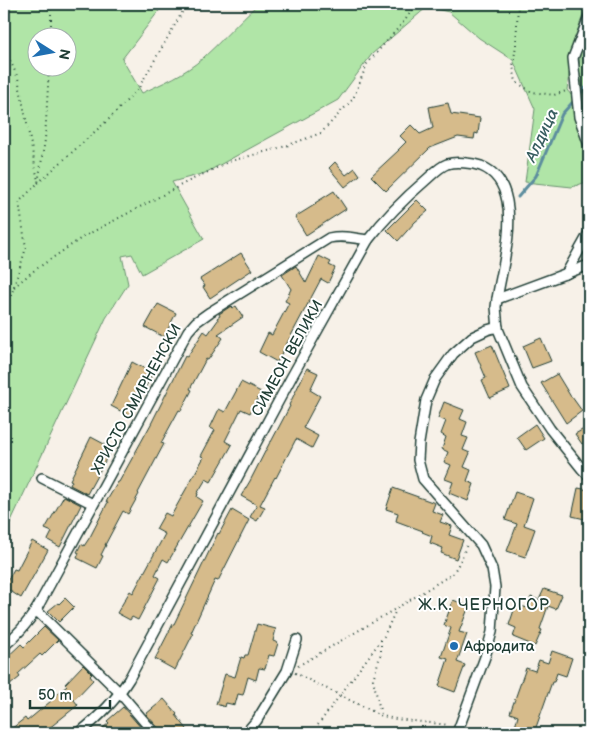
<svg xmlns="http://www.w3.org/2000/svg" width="593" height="737" font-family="'Balsamiq Sans',sans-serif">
  <rect width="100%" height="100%" fill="#f7f1e8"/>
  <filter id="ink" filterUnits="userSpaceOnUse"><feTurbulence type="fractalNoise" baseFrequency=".02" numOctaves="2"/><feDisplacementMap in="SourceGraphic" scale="10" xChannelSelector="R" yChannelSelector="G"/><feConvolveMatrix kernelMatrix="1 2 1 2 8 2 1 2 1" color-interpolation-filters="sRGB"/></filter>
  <g filter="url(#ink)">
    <!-- green -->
    <g fill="#b0e5a7" stroke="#68916e" fill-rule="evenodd">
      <path d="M4,4H164L122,59L142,93C163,83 185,74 203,58C222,41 239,21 258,4H587L573,43L567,90L572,96L589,153V181L572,187L525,182L535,109L513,60L479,38L449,12L427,7L372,54L338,100L205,173L172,182L204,239L142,274L132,254L122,256L128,284L106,318L4,536ZM38,38H68V68H38Z"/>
      <polygon points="589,27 589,119 579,69 581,46"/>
    </g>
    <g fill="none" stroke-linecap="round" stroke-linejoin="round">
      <!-- stream -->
      <polyline stroke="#5c8d9e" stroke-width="3" points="518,197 536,176 562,114 589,84"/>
    </g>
    <!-- building -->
    <g fill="#d6bb8b" stroke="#1f3d34">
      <polygon points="448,103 451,114 480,118 478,134 475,133 474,139 458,137 430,148 386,191 371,176 399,150 398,150 406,142 400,136 411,125 420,134 433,128 429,107"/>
      <polygon points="335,162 346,175 355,168 360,175 345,187 329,168"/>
      <polygon points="334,191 346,209 306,235 295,217 316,204 315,203"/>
      <polygon points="417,200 428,211 415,222 398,241 387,230"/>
      <polygon points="241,253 252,270 210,298 203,287 205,286 200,279"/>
      <polygon points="319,256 331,262 329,265 335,268 328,283 321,279 277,362 259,352 268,333 272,335 289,303 285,301 291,289 282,275 296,266 306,283"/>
      <polygon points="158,304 176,313 164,337 145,327"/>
      <polygon points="231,306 233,308 236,306 243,317 218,334 223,338 208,360 206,359 190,389 192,390 181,411 179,410 161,443 164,444 138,493 139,494 128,514 123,511 105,545 106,545 101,555 103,556 97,568 77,558 79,553 77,552 81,544 84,546 90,537 108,502 106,502 118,482 119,482 151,424 185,356 187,357 204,331 208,334 218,320 217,318 220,316 219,314"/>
      <polygon points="541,338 551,361 532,368 523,346"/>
      <polygon points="492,345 510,389 490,398 482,380 486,378 475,352"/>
      <polygon points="132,362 153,373 130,416 111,406"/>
      <polygon points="307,368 318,373 310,390 320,396 303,428 318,436 312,448 296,439 276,478 275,477 260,505 265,507 257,521 250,517 257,505 241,496 250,481 270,442 271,442 290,406 289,405"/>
      <polygon points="557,374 571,397 572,397 582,411 566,423 541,383"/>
      <polygon points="241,382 261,392 250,413 241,409 225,441 232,445 211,482 206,479 197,494 198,494 197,497 203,501 168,562 163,559 155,575 160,578 138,620 132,617 130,620 117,613 130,591 133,593 165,534 156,529 165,513 171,516 204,457 201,456 215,430 210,428 219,409 225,412"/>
      <polygon points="444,402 464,410 460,419 467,422 462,436 468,438 463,450 470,453 464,467 471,470 467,481 474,484 468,501 449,493 453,482 445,479 451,465 444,462 448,452 442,449 446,437 441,434 446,421 438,418"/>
      <polygon points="535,424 544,438 526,450 517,437"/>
      <polygon points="589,426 589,439 582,444 575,434"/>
      <polygon points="91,437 106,445 105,447 111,450 87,494 70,485 72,481 70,480"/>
      <polygon points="393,488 435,503 432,511 443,515 440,522 452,526 449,535 463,540 456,559 441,553 443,548 430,543 432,536 422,532 423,531 396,521 398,513 386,509"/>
      <polygon points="578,488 589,490 589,520 572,516"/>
      <polygon points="515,492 533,498 524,525 535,529 525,557 507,551 517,524 505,520"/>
      <polygon points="64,496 81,505 60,547 48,540 52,532 45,529"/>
      <polygon points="232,510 249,520 218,581 215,580 191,633 193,634 175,670 155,659 173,624 174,624 218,533 219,534"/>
      <polygon points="32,541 48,550 21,598 4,587 14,569 17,570"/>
      <polygon points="544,589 562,595 556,609 548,606 540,629 542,630 535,646 513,637 516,628 509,625 516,604 527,608 531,597 539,600"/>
      <polygon points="65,598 74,607 59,622 48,611 58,603 59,604"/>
      <polygon points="453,600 469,606 459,632 467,634 457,662 465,665 455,692 439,686 448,659 441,657 451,628 444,625"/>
      <polygon points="257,624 276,629 273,641 278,643 274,656 269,655 265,669 259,668 256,680 248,677 243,695 238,694 235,705 226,703 225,707 216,704 225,674 235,677 241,657 244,658 245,655 248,655"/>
      <polygon points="44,627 58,640 42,656 40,654 18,674 20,677 4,690 4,660 21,644 24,647"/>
      <polygon points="552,651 572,658 566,676 557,673 554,682 552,682 534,733 515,727 518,716 510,713 526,668 535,671 539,660 548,663"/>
      <polygon points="83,665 92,674 90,676 93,680 74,700 78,705 43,733 6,733 25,718 27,721 51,701 50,700 67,686 65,684"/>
      <polygon points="164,699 177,714 176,715 190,733 163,733 146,714"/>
      <polygon points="123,707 143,730 139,733 97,733 109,723 107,721"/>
    </g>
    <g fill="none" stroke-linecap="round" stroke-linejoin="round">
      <!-- minor casing -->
      <g stroke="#1f3d34" stroke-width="12">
        <g id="minor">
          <polyline points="589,17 573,58 579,117 589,145"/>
          <polyline points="566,274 589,233"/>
          <polyline points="497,299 589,265"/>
          <polyline points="42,478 93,504"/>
          <polyline points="36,610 120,693 154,733"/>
          <path d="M4,646C17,635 27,624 36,610L188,331L196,322L210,312L329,238C342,235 355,238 368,240"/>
          <path d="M79,733C98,718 116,700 129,679L291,378L368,240C385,218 405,198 426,180C432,175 439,167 447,164C456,161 472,163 481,166C496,172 504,185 507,201C513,232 502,268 497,299L496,307L498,329L522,387L550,429L582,469L589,476"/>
          <polyline points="246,733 257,720 287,671 297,640"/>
          <polyline points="457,733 485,657 492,632 495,587 492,569 481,545 423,479 418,460 419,443 426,400 435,379 453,354 472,337 487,330 498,327"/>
        </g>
      </g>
      <!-- path -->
      <g stroke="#1f3d34" stroke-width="2" stroke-dasharray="1 4" stroke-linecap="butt">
        <polyline points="51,4 51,38"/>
        <polyline points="518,4 516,45 513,66 516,82 532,92 554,95 566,91"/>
        <polyline points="4,47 18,78 38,181"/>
        <polyline points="38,183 109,119 138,89 187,4"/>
        <polyline points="14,287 32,272 83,237 187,182 231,161 286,146 321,133 353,99 367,64 406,19 416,4"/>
        <polyline points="4,303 11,296 26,248 19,202 38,183 45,140 49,68"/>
        <polyline points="381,640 381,653 373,679 381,715"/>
        <path d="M298,666L397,608L452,574C459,565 463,555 467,544"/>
        <polyline points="295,673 382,716 396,719 449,725"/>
        <polyline points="312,733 384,636 396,610"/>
      </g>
      <!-- minor -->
      <use href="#minor" stroke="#fff" stroke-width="9"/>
    </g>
  </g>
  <!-- markers -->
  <circle fill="#1f6fb2" stroke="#fff" stroke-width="2" cx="454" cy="646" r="5"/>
  <g text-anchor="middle" stroke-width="4" stroke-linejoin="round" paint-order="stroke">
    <!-- street labels -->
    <g font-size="15" fill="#1f3d34" stroke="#fff">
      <text transform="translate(287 358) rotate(-61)" y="5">СИМЕОН ВЕЛИКИ</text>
      <text transform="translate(136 399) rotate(-61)" y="5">ХРИСТО СМИРНЕНСКИ</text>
    </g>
    <!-- poi labels -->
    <g font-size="15" fill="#1f3d34" stroke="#fff" text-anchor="start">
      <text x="464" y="651">Афродита</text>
    </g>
    <!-- water labels -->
    <g font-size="16" font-style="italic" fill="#385e60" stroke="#fff">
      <text transform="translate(541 135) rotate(-65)" y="6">Алдица</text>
    </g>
    <!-- neighbourhood labels -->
    <g font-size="16" letter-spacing="1" fill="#1f3d34" stroke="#fff">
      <text x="484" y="610">Ж.К. ЧЕРНОГОР</text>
    </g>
  </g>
  <!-- margin -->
  <rect width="593" height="737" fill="none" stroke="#fff" stroke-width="20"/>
  <rect x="10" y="10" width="573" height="717" fill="none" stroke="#1f3d34" stroke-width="2" filter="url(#ink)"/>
  <!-- north arrow -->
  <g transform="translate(52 52) rotate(101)"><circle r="24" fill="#ffffff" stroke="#a5b1ae"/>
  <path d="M0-4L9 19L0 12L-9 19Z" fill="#1f6fb2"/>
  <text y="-8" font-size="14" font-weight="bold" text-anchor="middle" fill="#1f3d34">N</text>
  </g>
  <!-- scale -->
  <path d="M30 700v8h80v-8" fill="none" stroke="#1f3d34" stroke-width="2.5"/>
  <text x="38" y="700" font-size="15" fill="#1f3d34" stroke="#ffffff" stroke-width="4" paint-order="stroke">50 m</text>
</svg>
